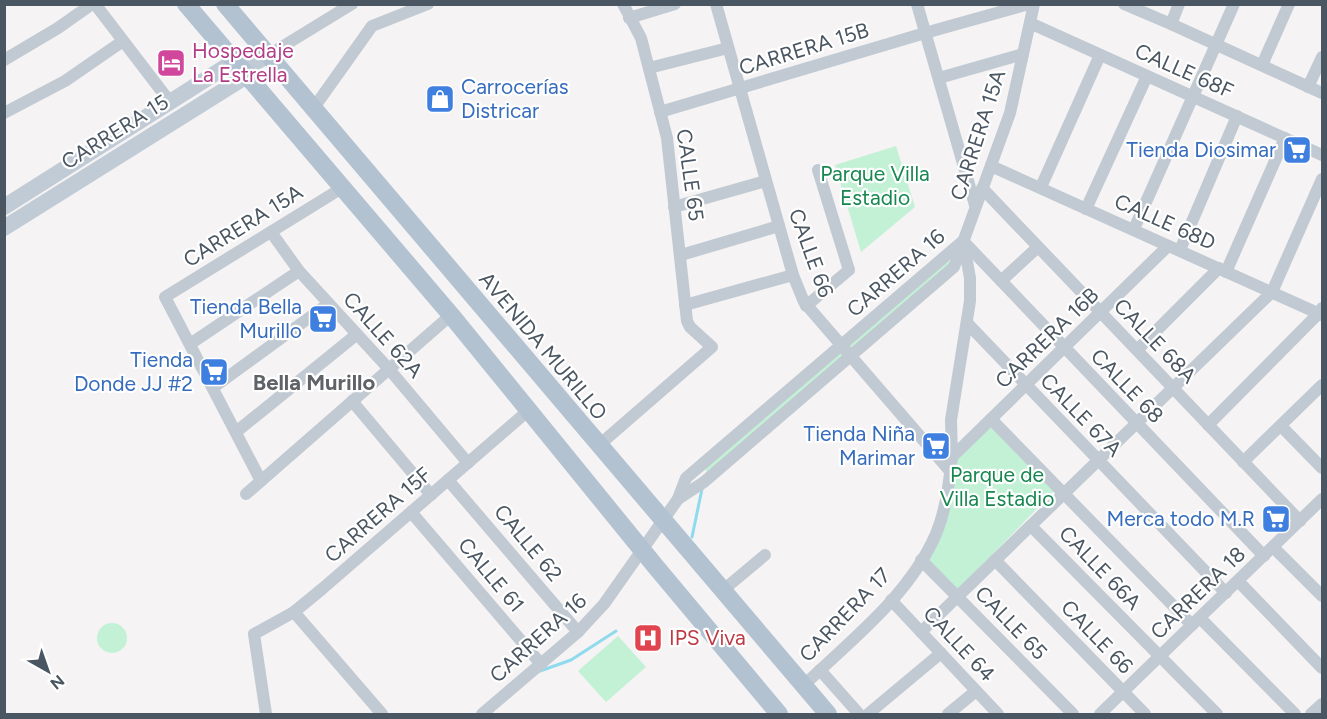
<svg xmlns="http://www.w3.org/2000/svg" width="1327" height="719" font-family="Figtree,sans-serif">
  <rect width="100%" height="100%" fill="#f5f3f3"/>
  <!-- green -->
  <g fill="#c3f1d5">
    <polygon points="896,146 915,207 861,252 835,165"/>
    <polygon points="947,260 950,263 707,472 705,469"/>
    <polygon points="993,423 1058,487 958,590 927,559 956,458"/>
    <circle cx="112" cy="638" r="15"/>
    <polygon points="618,636 646,667 606,702 578,671"/>
  </g>
  <g fill="none" stroke-linecap="round" stroke-linejoin="round">
    <!-- stream -->
    <g stroke="#90daee" stroke-width="3">
      <polyline points="692,537 702,489"/>
      <polyline points="540,671 571,660 616,631"/>
    </g>
    <!-- street -->
    <g stroke="#c1cad2" stroke-width="12">
      <polyline points="95,4 170,102"/>
      <polyline points="716,4 793,275 804,302 950,471"/>
      <polyline points="917,4 975,205"/>
      <polyline points="1124,4 1171,24 1322,93"/>
      <polyline points="629,18 675,4"/>
      <polyline points="1030,23 1322,155"/>
      <polyline points="1171,24 1179,4"/>
      <polyline points="267,56 352,4"/>
      <polyline points="4,60 58,28 92,4"/>
      <polyline points="1262,65 1289,4"/>
      <polyline points="649,68 728,48"/>
      <polyline points="939,78 1023,54"/>
      <polyline points="1308,87 1322,57"/>
      <polyline points="313,109 372,26 428,4"/>
      <polyline points="660,112 925,33 1029,4"/>
      <polyline points="4,113 65,81 123,41"/>
      <polyline points="991,166 1322,315"/>
      <polyline points="1041,187 1100,55"/>
      <polyline points="982,188 1300,521"/>
      <polyline points="674,207 766,181"/>
      <polyline points="1086,209 1147,76"/>
      <polyline points="1134,229 1234,4"/>
      <polyline points="271,232 299,271 389,369 468,463"/>
      <polyline points="963,241 1264,556"/>
      <polyline points="1180,250 1237,116"/>
      <polyline points="681,255 779,226"/>
      <polyline points="1226,272 1285,138"/>
      <polyline points="1001,281 1038,247"/>
      <polyline points="685,305 793,275"/>
      <polyline points="806,306 849,270 818,170"/>
      <polyline points="968,324 1226,593"/>
      <polyline points="190,344 299,271"/>
      <polyline points="1137,350 1219,268"/>
      <polyline points="214,387 328,304"/>
      <polyline points="352,401 431,495"/>
      <polyline points="991,419 1192,625"/>
      <polyline points="1208,425 1319,313 1322,308"/>
      <polyline points="1281,426 1322,468"/>
      <polyline points="236,432 356,335"/>
      <polyline points="598,446 712,347 690,327 687,321 667,138 641,38 623,4"/>
      <polyline points="952,457 951,420 970,301 970,278 964,245"/>
      <polyline points="1243,462 1322,385"/>
      <polyline points="448,480 578,632"/>
      <polyline points="261,481 165,297 342,188"/>
      <polyline points="246,494 451,315"/>
      <polyline points="678,499 704,482 954,267 1010,113 1034,4"/>
      <polyline points="411,512 541,664"/>
      <polyline points="1031,526 1217,714"/>
      <polyline points="1273,547 1322,596"/>
      <polyline points="921,560 1073,714"/>
      <polyline points="995,560 1145,714"/>
      <polyline points="1238,581 1322,668"/>
      <polyline points="722,591 765,555"/>
      <polyline points="891,600 998,714"/>
      <polyline points="294,612 382,714"/>
      <polyline points="1200,618 1295,714"/>
      <polyline points="921,632 1272,292 1322,179"/>
      <polyline points="820,670 859,714"/>
      <path d="M803,686C851,640 909,596 936,534C946,510 949,483 952,457L1168,246"/>
      <polyline points="266,714 254,634 294,612 322,589 529,410"/>
      <polyline points="482,714 578,632 604,604 678,499 686,478 963,241"/>
      <polyline points="868,714 941,653"/>
      <polyline points="948,714 976,691"/>
      <polyline points="1100,714 1322,499"/>
      <polyline points="1311,714 1322,704"/>
    </g>
    <!-- secondary -->
    <g stroke="#c1cbd6" stroke-width="16">
      <polyline points="242,70 267,56"/>
      <polyline points="4,207 230,64 242,70"/>
      <polyline points="4,228 242,79 242,70"/>
    </g>
    <!-- primary -->
    <g stroke="#b3c2d1" stroke-width="18">
      <polyline points="186,4 451,315 656,567 779,714"/>
      <polyline points="225,4 828,714"/>
    </g>
  </g>
  <!-- icons -->
  <defs>
    <g id="hotel-square" transform="scale(1.5)"><rect x="-9" y="-9" width="18" height="18" rx="4" fill="#d1479c" stroke="#fff"/><path d="M-6-4.5h1.5V1H6V5H4.5V3h-9V5H-6ZM-4 0a1.8 1.8 0 1 1 3.6 0ZM.5 0V-2.5h3Q6-2.5 6 0Z" fill="#fff"/></g>
    <g id="shop-square" transform="scale(1.5)"><rect x="-9" y="-9" width="18" height="18" rx="4" fill="#3f7fe0" stroke="#fff"/><path d="M-5-2.5h2.3a2.7 3.5 0 0 1 5.4 0H5L5.5 6h-11ZM-1.5-2.5h3a1.5 2.3 0 0 0-3 0Z" fill="#fff"/></g>
    <g id="supermarket-square" transform="scale(1.5)"><rect x="-9" y="-9" width="18" height="18" rx="4" fill="#3f7fe0" stroke="#fff"/><path d="M-6-5.5h2.5l.6 2H6L4.5 2H-2.5L-4.4-4H-6ZM-1.5 3.2a1.3 1.3 0 1 0 .1 0ZM3 3.2a1.3 1.3 0 1 0 .1 0Z" fill="#fff"/></g>
    <g id="hospital-square" transform="scale(1.5)"><rect x="-9" y="-9" width="18" height="18" rx="4" fill="#e0444e" stroke="#fff"/><path d="M-5-5h3v3.5h4V-5h3V5h-3V1.5h-4V5h-3Z" fill="#fff"/></g>
  </defs>
  <g fill-rule="evenodd">
    <use href="#hotel-square" x="171" y="63"/>
    <use href="#shop-square" x="440" y="99"/>
    <use href="#supermarket-square" x="1297" y="150"/>
    <use href="#supermarket-square" x="323" y="319"/>
    <use href="#supermarket-square" x="214" y="372"/>
    <use href="#supermarket-square" x="936" y="446"/>
    <use href="#supermarket-square" x="1276" y="519"/>
    <use href="#hospital-square" x="648" y="638"/>
  </g>
  <g text-anchor="middle" stroke-width="4.5" stroke-linejoin="round" paint-order="stroke">
    <!-- street labels -->
    <g font-size="21" fill="#4a5661" stroke="#fff">
      <text transform="translate(804 49) rotate(-17)" y="7">CARRERA 15B</text>
      <text transform="translate(1184 71) rotate(24)" y="7">CALLE 68F</text>
      <text transform="translate(115 132) rotate(-32)" y="7">CARRERA 15</text>
      <text transform="translate(978 135) rotate(-72)" y="7">CARRERA 15A</text>
      <text transform="translate(690 175) rotate(82)" y="7">CALLE 65</text>
      <text transform="translate(1165 222) rotate(24)" y="7">CALLE 68D</text>
      <text transform="translate(243 226) rotate(-32)" y="7">CARRERA 15A</text>
      <text transform="translate(811 253) rotate(70)" y="7">CALLE 66</text>
      <text transform="translate(896 273) rotate(-41)" y="7">CARRERA 16</text>
      <text transform="translate(383 335) rotate(48)" y="7">CALLE 62A</text>
      <text transform="translate(1047 338) rotate(-44)" y="7">CARRERA 16B</text>
      <text transform="translate(1155 341) rotate(46)" y="7">CALLE 68A</text>
      <text transform="translate(543 346) rotate(50)" y="7">AVENIDA MURILLO</text>
      <text transform="translate(1127 386) rotate(46)" y="7">CALLE 68</text>
      <text transform="translate(1081 415) rotate(46)" y="7">CALLE 67A</text>
      <text transform="translate(378 515) rotate(-41)" y="7">CARRERA 15F</text>
      <text transform="translate(528 543) rotate(50)" y="7">CALLE 62</text>
      <text transform="translate(1100 568) rotate(46)" y="7">CALLE 66A</text>
      <text transform="translate(491 575) rotate(50)" y="7">CALLE 61</text>
      <text transform="translate(1198 593) rotate(-44)" y="7">CARRERA 18</text>
      <text transform="translate(845 615) rotate(-46)" y="7">CARRERA 17</text>
      <text transform="translate(1011 623) rotate(46)" y="7">CALLE 65</text>
      <text transform="translate(1097 637) rotate(46)" y="7">CALLE 66</text>
      <text transform="translate(538 638) rotate(-42)" y="7">CARRERA 16</text>
      <text transform="translate(959 644) rotate(47)" y="7">CALLE 64</text>
    </g>
    <!-- hotel labels -->
    <g font-size="21" fill="#b23c85" stroke="#fff" text-anchor="start">
      <text x="192" y="58">Hospedaje<tspan x="192" dy="24">La Estrella</tspan></text>
    </g>
    <!-- shop labels -->
    <g font-size="21" fill="#366cbe" stroke="#fff" text-anchor="end">
      <text x="461" y="94" text-anchor="start">Carrocerías<tspan x="461" dy="24">Districar</tspan></text>
      <text x="1276" y="157">Tienda Diosimar</text>
      <text x="302" y="314">Tienda Bella<tspan x="302" dy="24">Murillo</tspan></text>
      <text x="193" y="367">Tienda<tspan x="193" dy="24">Donde JJ #2</tspan></text>
      <text x="915" y="441">Tienda Niña<tspan x="915" dy="24">Marimar</tspan></text>
      <text x="1255" y="526">Merca todo M.R</text>
    </g>
    <!-- park labels -->
    <g font-size="21" fill="#17864f" stroke="#fff">
      <text x="875" y="181">Parque Villa<tspan x="875" dy="24">Estadio</tspan></text>
      <text x="997" y="482">Parque de<tspan x="997" dy="24">Villa Estadio</tspan></text>
    </g>
    <!-- health labels -->
    <g font-size="21" fill="#be3a42" stroke="#fff" text-anchor="start">
      <text x="669" y="645">IPS Viva</text>
    </g>
    <!-- neighbourhood labels -->
    <g font-size="22" font-weight="bold" fill="#5f6368" stroke="#fff">
      <text x="314" y="390">Bella Murillo</text>
    </g>
  </g>
  <!-- border -->
  <rect width="1327" height="719" fill="none" stroke="#4a5661" stroke-width="12"/>
  <!-- north arrow -->
  <g transform="translate(48 671) rotate(140)" stroke="#ffffff" stroke-width="4.5" paint-order="stroke">
  <path d="M0-4.5L10 22L0 15L-10 22Z" fill="#4a5661"/>
  <text y="-9" font-size="16" font-weight="bold" text-anchor="middle" fill="#4a5661">N</text>
  </g>
</svg>
